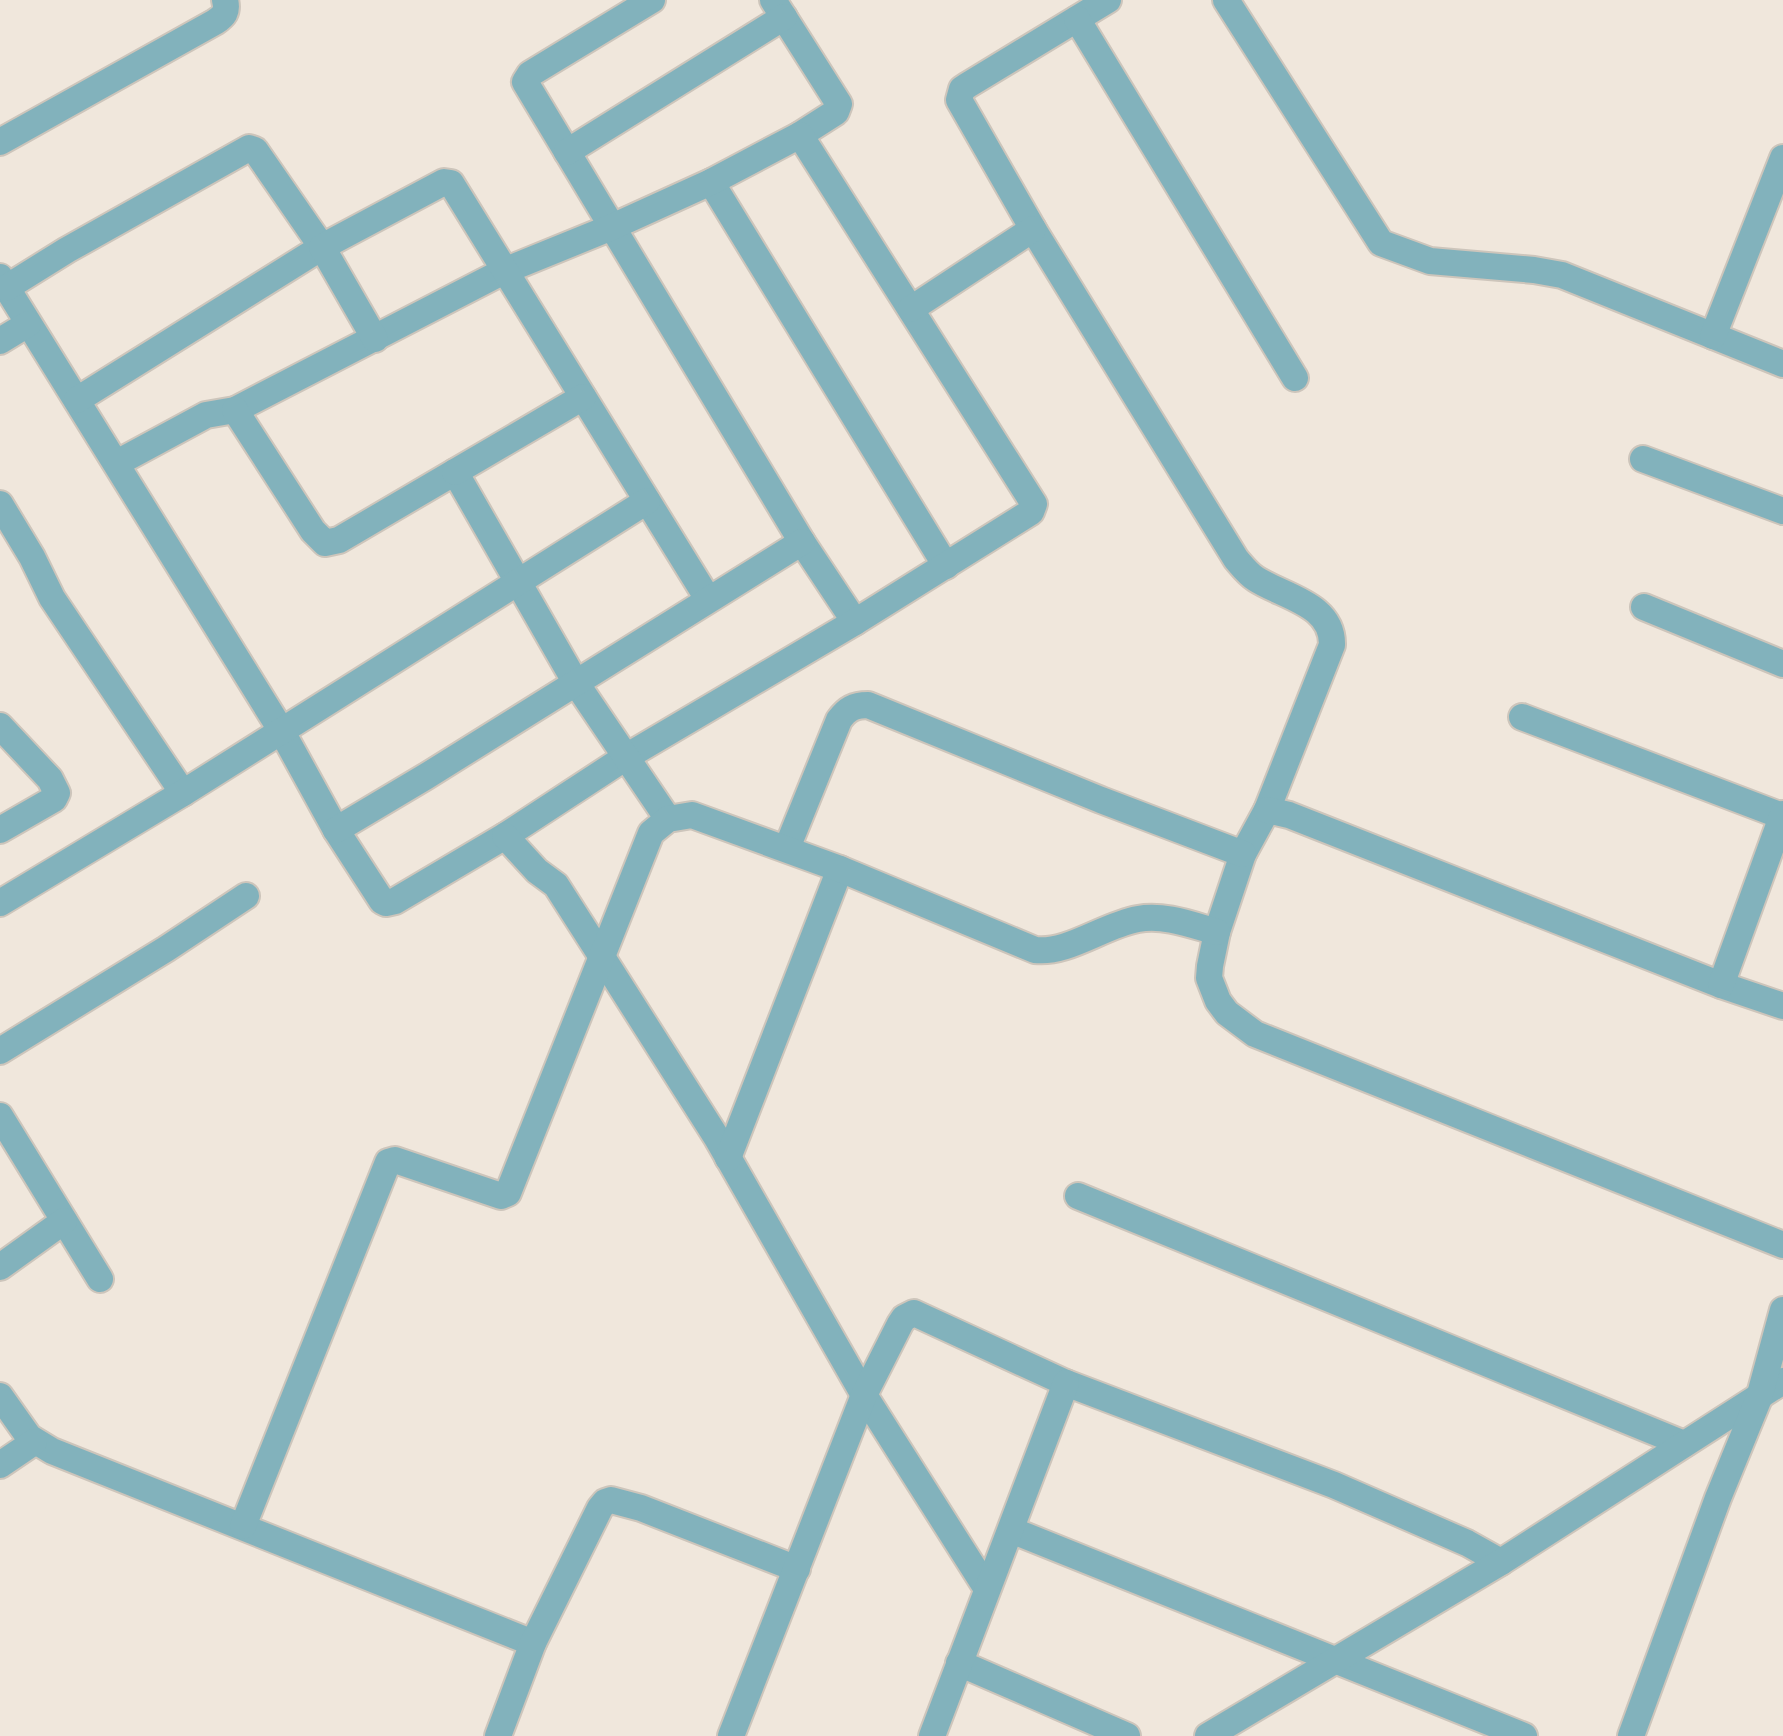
<svg xmlns="http://www.w3.org/2000/svg" width="1783" height="1736" font-family="Manrope,sans-serif">
  <rect width="100%" height="100%" fill="#f0e7dc"/>
  <g fill="none" stroke-linecap="round" stroke-linejoin="round">
    <!-- minor casing -->
    <g stroke="#cdc5bb" stroke-width="30">
      <g id="minor">
        <polyline points="652,0 530,74 525,82 802,542 855,622"/>
        <polyline points="773,0 839,104 836,112 800,135"/>
        <path d="M1108,0L968,85L962,89L959,100L1033,229L1236,559C1242,566 1248,574 1256,579C1284,597 1333,604 1332,645L1267,810L1243,854L1217,932L1210,966L1209,978L1218,1001L1227,1013L1255,1034L1783,1245"/>
        <polyline points="1226,0 1381,243 1430,261 1534,270 1562,275 1783,364"/>
        <polyline points="1077,19 1295,378"/>
        <path d="M0,142L215,22C224,16 228,12 225,0"/>
        <polyline points="567,152 784,17"/>
        <polyline points="711,182 946,566"/>
        <polyline points="0,277 281,730 336,830 382,901 386,903 395,901 505,836 626,757 855,622 1031,512 1034,504 800,135 711,182 612,227 504,271 235,410 206,415 117,463"/>
        <polyline points="6,288 67,250 249,148 255,150 322,247 77,400"/>
        <polyline points="911,309 1033,229"/>
        <polyline points="1713,336 1783,158"/>
        <polyline points="375,339 322,247 444,182 451,183 708,599"/>
        <polyline points="0,341 28,324"/>
        <polyline points="235,410 313,531 325,543 339,540 455,472 576,683 668,819"/>
        <polyline points="1643,459 1783,511"/>
        <polyline points="455,472 583,397"/>
        <polyline points="0,504 32,557 52,598 183,793"/>
        <polyline points="1644,607 1783,664"/>
        <polyline points="1522,717 1782,816"/>
        <polyline points="0,726 50,779 57,793 54,799 0,830"/>
        <polyline points="1267,810 1289,815 1721,985 1783,1006"/>
        <polyline points="336,830 425,777 802,542"/>
        <polyline points="505,836 537,871 556,885 602,957 717,1138 864,1395 987,1589"/>
        <path d="M787,848L839,720C847,709 854,705 868,705L1101,800L1243,854"/>
        <polyline points="0,903 183,793 647,501"/>
        <polyline points="1721,985 1783,814"/>
        <polyline points="0,1051 166,949 246,896"/>
        <polyline points="0,1116 100,1279"/>
        <polyline points="728,1158 840,869"/>
        <polyline points="1078,1196 1684,1444"/>
        <polyline points="0,1267 64,1221"/>
        <polyline points="0,1396 29,1437 52,1451 533,1643"/>
        <polyline points="0,1465 34,1442"/>
        <path d="M243,1526L388,1162L395,1160L501,1196L508,1193L651,833L668,819L692,815L840,869L1035,950C1068,954 1104,925 1138,919C1164,914 1192,925 1217,932"/>
        <polyline points="1011,1530 1524,1736"/>
        <polyline points="959,1663 1127,1736"/>
        <polyline points="498,1736 533,1643 600,1508 605,1502 611,1500 641,1508 797,1569"/>
        <polyline points="731,1736 864,1395 900,1324 904,1318 914,1313 1066,1383 1334,1485 1467,1543 1501,1562"/>
        <polyline points="932,1736 1066,1383"/>
        <polyline points="1208,1736 1501,1562 1783,1381"/>
        <polyline points="1631,1736 1718,1498 1759,1398 1783,1310"/>
      </g>
    </g>
    <!-- minor -->
    <use href="#minor" stroke="#82b2bc" stroke-width="26"/>
  </g>
</svg>
